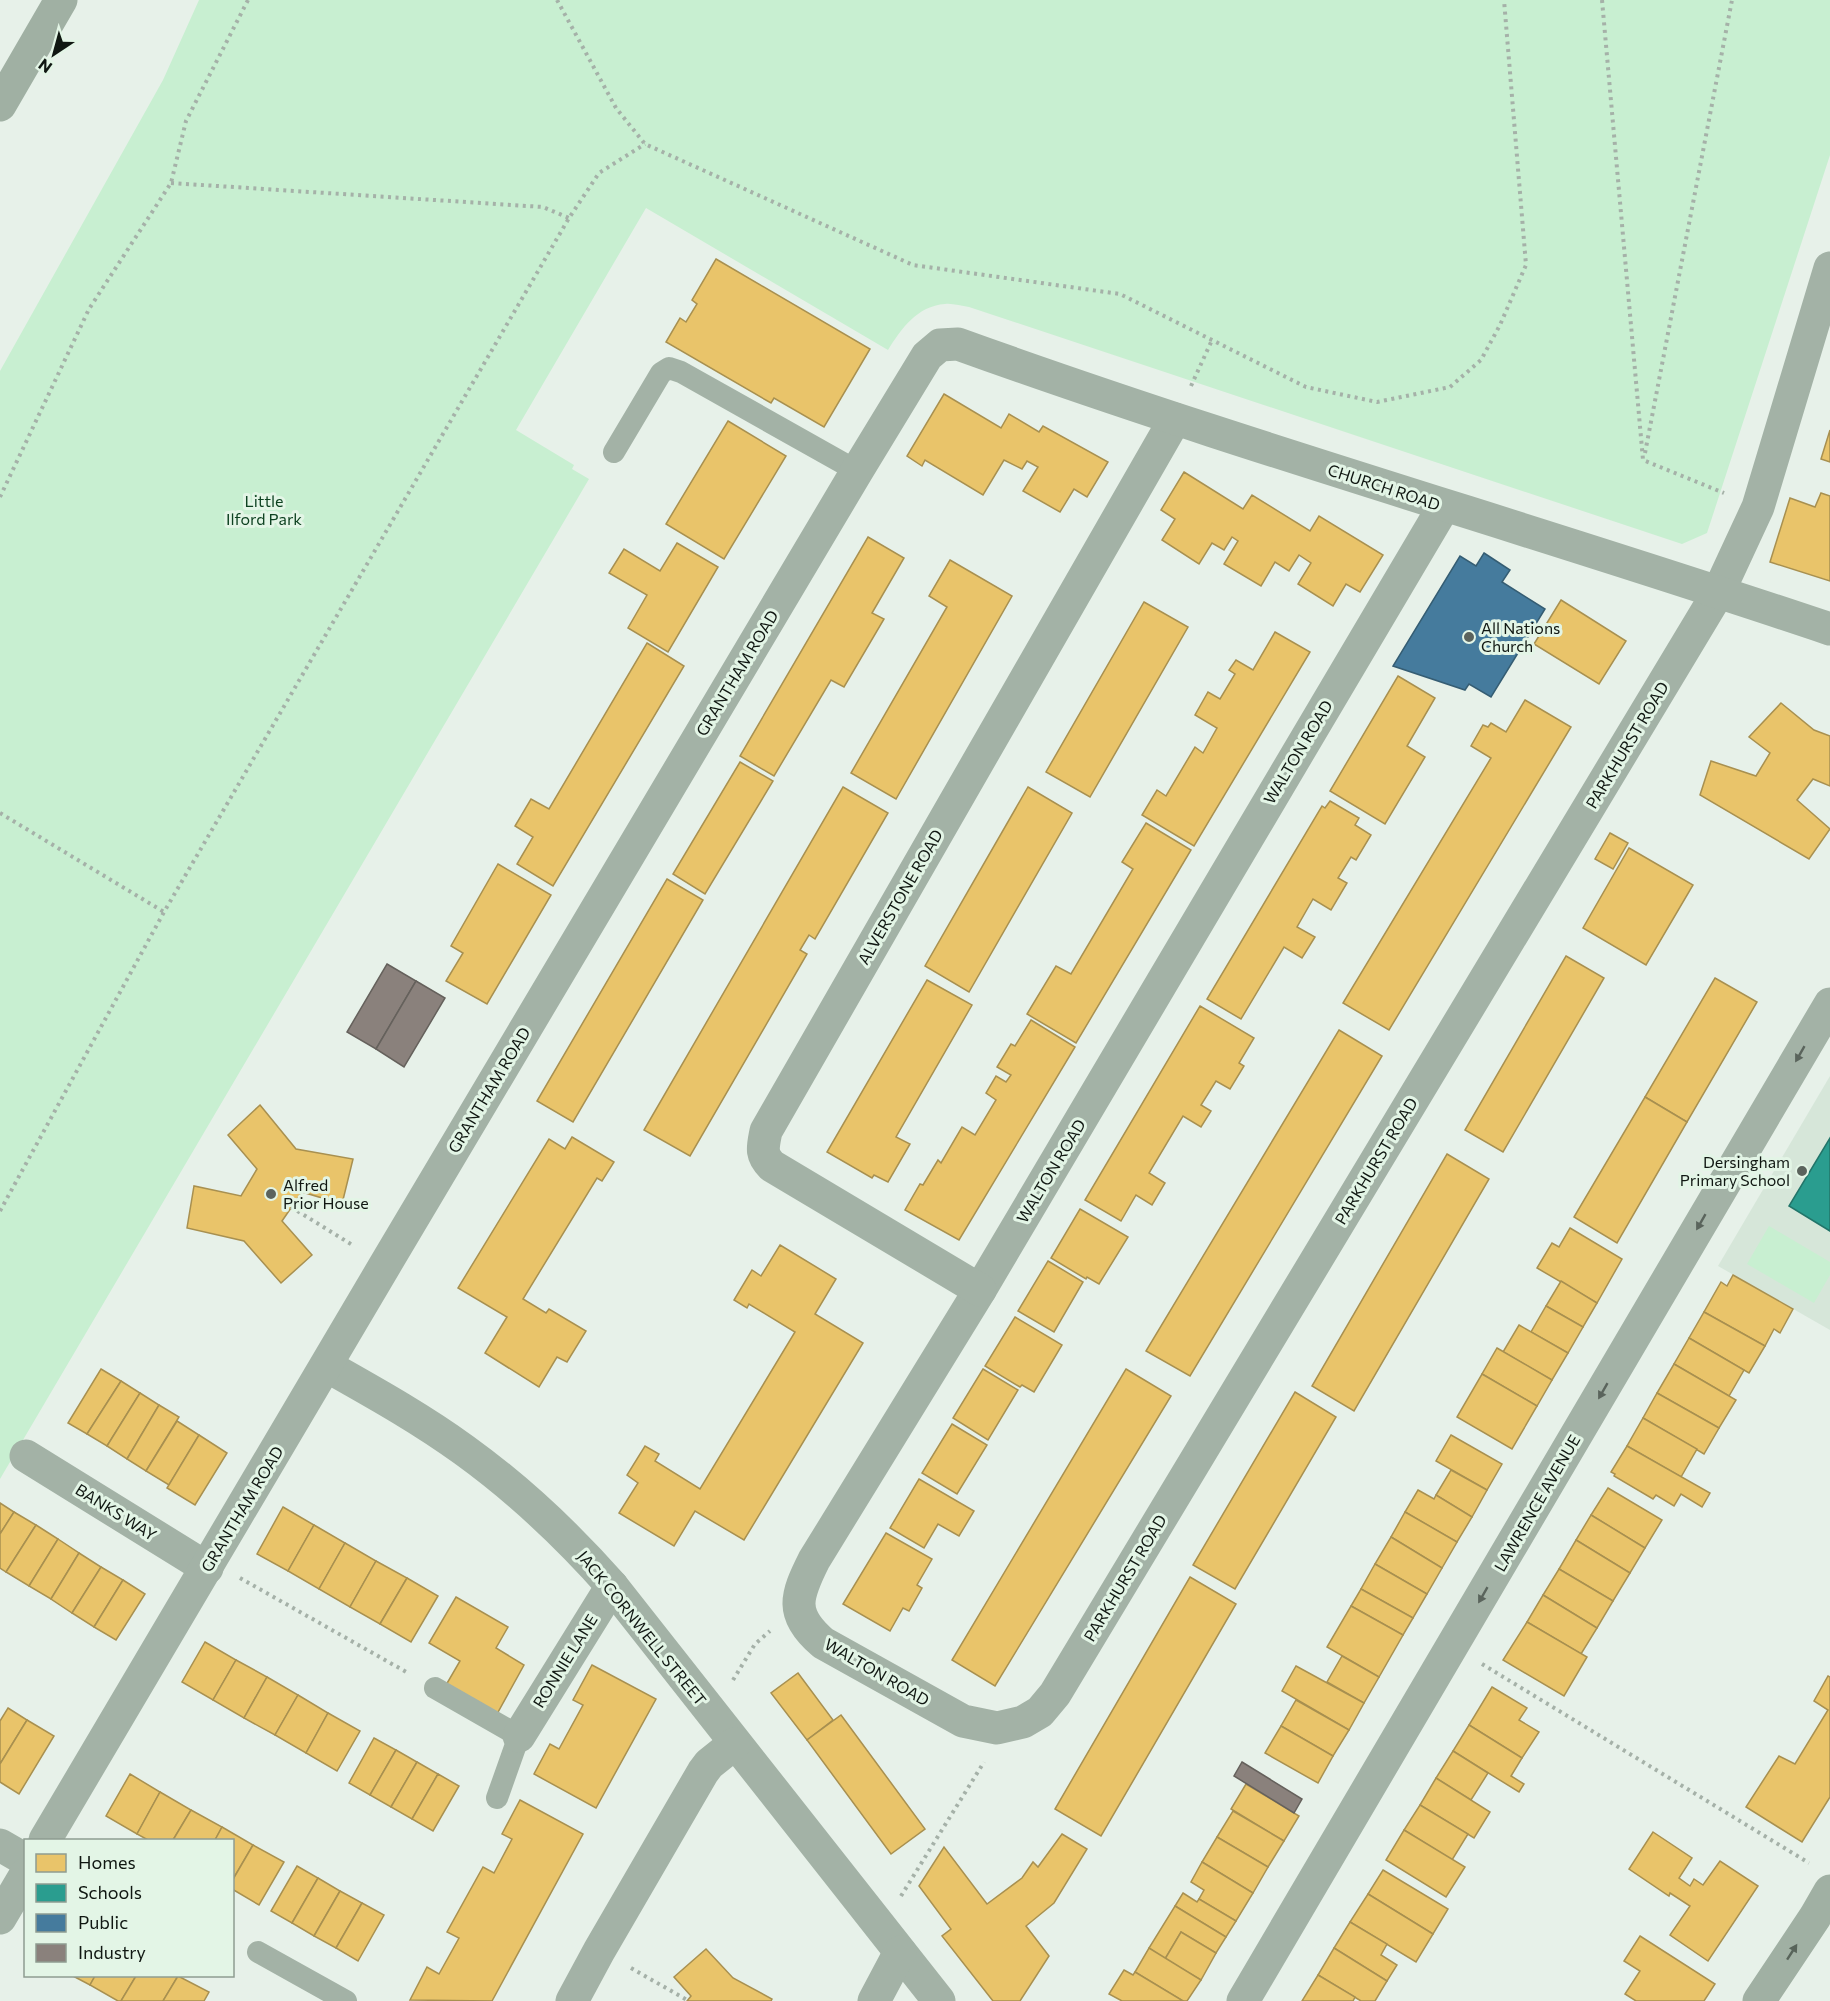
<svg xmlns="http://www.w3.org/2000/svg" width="1830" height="2001" font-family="Commissioner,sans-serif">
  <rect width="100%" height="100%" fill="#e7f1e9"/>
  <!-- built -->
  <polygon fill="#d6e6d9" points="1830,1076 1830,1330 1718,1266"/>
  <!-- green -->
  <g fill="#c8efd1">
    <path d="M199,0H1830V155L1707,533L1682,544L969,307C961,306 952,303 945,304C917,306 901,329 888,350L646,208L516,430L574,465L572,469L589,479L0,1479V371L163,80Z"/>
    <polygon points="1769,1226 1830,1262 1830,1275 1814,1303 1747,1264"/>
  </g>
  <!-- homes -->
  <g fill="#e9c46a" stroke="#a89050" stroke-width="1.5">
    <polygon points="716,259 870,349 824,427 774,398 771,403 666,342 680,318 686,322 697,304 692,300"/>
    <polygon points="944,394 1001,428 1009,414 1039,432 1043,426 1108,462 1087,497 1074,489 1060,512 1023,491 1038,467 1027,461 1022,469 1004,460 983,495 925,460 922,466 907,456"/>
    <polygon points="728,421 786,456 724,559 666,524"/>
    <polygon points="1830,430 1830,462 1821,459"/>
    <polygon points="1184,472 1243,509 1252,495 1310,531 1319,516 1383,555 1360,592 1346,584 1333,606 1298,584 1311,563 1299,555 1289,571 1275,562 1261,586 1224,564 1238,541 1232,537 1224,550 1212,543 1199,564 1162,540 1175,519 1161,510"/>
    <polygon points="1821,493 1830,496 1830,581 1770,562 1790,498 1815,507"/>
    <polygon points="868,537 904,558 872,613 884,619 844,687 831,680 774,776 740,756"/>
    <polygon points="677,543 718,567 668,652 628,628 647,595 609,573 624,549 660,571"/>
    <polygon points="950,560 1012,596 896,799 851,773 947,607 929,596"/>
    <polygon points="1561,600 1626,641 1599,684 1534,644"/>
    <polygon points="1144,602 1188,627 1090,797 1046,772"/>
    <polygon points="1275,632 1310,652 1194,846 1142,815 1157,790 1166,796 1195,747 1203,753 1217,728 1195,715 1208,692 1220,699 1235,674 1229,670 1236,660 1253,670"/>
    <polygon points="647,643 684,666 553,886 517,864 533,837 515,826 531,799 549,809"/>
    <polygon points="1398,676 1435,698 1407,746 1425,757 1385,824 1330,791"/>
    <polygon points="1525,700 1571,727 1389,1030 1343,1003 1491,758 1471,746 1483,725 1488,727 1491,723 1506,732"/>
    <polygon points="1781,703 1814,730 1830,736 1830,786 1813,779 1797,800 1830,829 1809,859 1700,795 1711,761 1756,776 1770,753 1749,737"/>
    <polygon points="740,762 773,781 705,894 673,874"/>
    <polygon points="843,787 888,813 815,939 809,935 800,950 807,954 690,1156 644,1130"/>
    <polygon points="1028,787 1072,813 969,992 925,966"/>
    <polygon points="1330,801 1359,818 1355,825 1371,835 1356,860 1351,857 1338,878 1347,883 1331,910 1313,899 1297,927 1315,937 1302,958 1284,947 1241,1019 1207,999 1322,806 1325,808"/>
    <polygon points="1146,823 1191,850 1076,1043 1027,1014 1056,966 1071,974 1133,869 1122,862"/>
    <polygon points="1610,833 1628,843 1613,869 1595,859"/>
    <polygon points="1629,848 1693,885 1646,965 1583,928"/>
    <polygon points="498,864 551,895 487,1004 446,981 463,953 451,946"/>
    <polygon points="667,879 703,900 573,1122 537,1101"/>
    <polygon points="1566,956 1604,978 1503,1152 1465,1130"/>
    <polygon points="1715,978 1757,1002 1687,1122 1645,1097"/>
    <polygon points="927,980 972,1005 896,1137 910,1144 888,1182 874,1175 872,1178 827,1152"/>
    <polygon points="1200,1006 1254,1038 1239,1063 1244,1066 1230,1089 1216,1081 1201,1105 1211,1111 1201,1127 1183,1116 1149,1173 1165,1183 1152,1205 1136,1195 1121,1221 1085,1200"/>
    <polygon points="1031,1020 1075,1047 959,1240 905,1210 920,1184 923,1185 938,1160 941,1163 962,1127 975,1135 996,1100 986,1093 996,1076 1006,1082 1011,1075 997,1067 1011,1044 1015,1046"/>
    <polygon points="1339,1030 1382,1056 1190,1376 1146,1351"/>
    <polygon points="1645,1097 1687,1122 1617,1243 1574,1217"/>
    <polygon points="260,1105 296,1149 353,1159 342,1204 302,1192 282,1221 312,1255 281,1283 244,1241 187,1228 194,1186 241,1196 257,1169 228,1135"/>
    <polygon points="572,1137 614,1162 602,1181 597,1178 523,1299 546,1313 549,1309 586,1331 567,1362 557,1357 539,1387 485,1353 507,1317 458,1288 549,1139 565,1149"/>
    <polygon points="1447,1154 1489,1179 1354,1411 1312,1386"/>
    <polygon points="1080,1209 1128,1237 1099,1284 1087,1277 1086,1279 1051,1258"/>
    <polygon points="1570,1228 1622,1259 1597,1303 1537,1268 1552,1243 1559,1247"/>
    <polygon points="780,1245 836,1279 815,1314 863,1343 744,1540 695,1511 674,1546 619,1513 638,1483 627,1475 645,1446 659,1454 655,1461 700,1489 795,1332 749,1304 747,1308 734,1300 752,1270 761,1276"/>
    <polygon points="1048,1261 1083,1282 1054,1332 1018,1311"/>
    <polygon points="1733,1275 1793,1309 1780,1333 1774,1329 1765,1346 1704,1312 1721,1282 1727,1286"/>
    <polygon points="1561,1281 1597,1303 1583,1327 1546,1306"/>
    <polygon points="1546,1306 1583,1327 1568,1353 1531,1332"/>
    <polygon points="1704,1312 1765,1346 1749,1373 1689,1338"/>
    <polygon points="1015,1317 1062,1345 1034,1392 1022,1385 1020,1387 985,1366"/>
    <polygon points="1519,1325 1568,1353 1552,1380 1503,1352"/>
    <polygon points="1689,1338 1744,1370 1729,1396 1674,1364"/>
    <polygon points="1497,1348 1552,1380 1537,1406 1482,1374"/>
    <polygon points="1674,1364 1736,1400 1719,1428 1657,1393"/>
    <polygon points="101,1369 121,1381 87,1434 68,1423"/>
    <polygon points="983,1369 1018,1390 988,1440 953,1418"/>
    <polygon points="1126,1369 1171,1396 995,1686 952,1660"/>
    <polygon points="1482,1374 1537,1406 1512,1449 1457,1417"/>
    <polygon points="121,1381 140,1393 107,1446 87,1434"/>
    <polygon points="1295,1392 1336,1417 1235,1589 1193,1565"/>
    <polygon points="140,1393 159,1405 127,1459 107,1446"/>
    <polygon points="1657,1393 1719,1428 1704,1454 1643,1418"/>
    <polygon points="159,1405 179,1417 146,1471 127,1459"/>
    <polygon points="1643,1418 1697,1449 1681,1477 1627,1446"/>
    <polygon points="177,1421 199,1435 169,1485 146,1471"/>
    <polygon points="952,1424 987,1445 957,1494 922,1473"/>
    <polygon points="199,1435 227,1453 195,1505 167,1488"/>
    <polygon points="1451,1435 1502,1464 1487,1490 1436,1461"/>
    <polygon points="1627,1446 1710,1493 1702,1507 1681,1494 1674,1506 1656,1495 1653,1499 1614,1476 1615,1474 1611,1472"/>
    <polygon points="1451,1470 1487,1490 1472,1517 1436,1495"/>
    <polygon points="919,1479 974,1511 959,1536 938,1524 924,1548 890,1528"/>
    <polygon points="1608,1488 1662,1520 1645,1548 1591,1515"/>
    <polygon points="1418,1490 1434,1499 1436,1495 1472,1517 1457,1542 1405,1512"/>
    <polygon points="0,1503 14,1512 0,1534"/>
    <polygon points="283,1507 314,1525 288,1571 257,1554"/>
    <polygon points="14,1512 36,1525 6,1572 0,1568 0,1534"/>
    <polygon points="1405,1512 1457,1542 1442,1568 1391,1537"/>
    <polygon points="1591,1515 1645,1548 1630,1573 1576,1540"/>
    <polygon points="36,1525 58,1539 29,1586 6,1572"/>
    <polygon points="314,1525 345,1543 319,1589 288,1571"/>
    <polygon points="886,1533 932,1559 917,1585 922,1588 909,1611 903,1608 890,1631 843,1604"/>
    <polygon points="1391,1537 1442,1568 1427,1594 1375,1564"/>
    <polygon points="58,1539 79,1553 51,1599 29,1586"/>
    <polygon points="1576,1540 1630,1573 1613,1601 1559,1569"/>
    <polygon points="345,1543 376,1561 350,1607 319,1589"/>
    <polygon points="79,1553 101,1567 72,1613 51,1599"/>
    <polygon points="376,1561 407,1578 380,1624 350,1607"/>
    <polygon points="1375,1564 1427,1594 1413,1618 1361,1589"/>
    <polygon points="101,1567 123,1580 94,1627 72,1613"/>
    <polygon points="1559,1569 1613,1601 1597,1628 1543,1595"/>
    <polygon points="1190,1577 1236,1604 1101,1836 1055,1809"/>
    <polygon points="407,1578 438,1596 411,1642 380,1624"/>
    <polygon points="123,1580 145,1594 116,1640 94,1627"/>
    <polygon points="1361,1589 1413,1618 1403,1635 1351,1606"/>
    <polygon points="1543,1595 1597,1628 1581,1654 1527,1622"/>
    <polygon points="456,1597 508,1627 496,1648 524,1665 497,1714 446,1685 460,1661 429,1643"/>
    <polygon points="1351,1606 1403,1635 1379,1677 1327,1647"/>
    <polygon points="1527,1622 1587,1657 1564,1696 1503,1660"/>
    <polygon points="205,1642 236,1660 213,1700 182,1682"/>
    <polygon points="1342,1656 1379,1677 1364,1703 1327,1682"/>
    <polygon points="236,1660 267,1677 244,1718 213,1700"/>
    <polygon points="592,1665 656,1699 596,1808 534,1774 550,1744 559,1749 583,1705 573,1700"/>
    <polygon points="1296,1666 1364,1703 1349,1730 1282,1691"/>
    <polygon points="798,1673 833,1720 807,1740 771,1693"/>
    <polygon points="1828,1676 1830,1677 1830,1797 1802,1842 1746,1807 1779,1756 1795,1764 1828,1710 1814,1701"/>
    <polygon points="267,1677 298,1695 275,1735 244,1718"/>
    <polygon points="1492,1687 1527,1708 1519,1720 1539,1732 1522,1758 1469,1725"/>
    <polygon points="298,1695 328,1713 306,1753 275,1735"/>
    <polygon points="1296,1700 1349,1730 1333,1756 1281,1726"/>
    <polygon points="8,1708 27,1720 0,1764 0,1721"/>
    <polygon points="328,1713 360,1731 337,1771 306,1753"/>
    <polygon points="841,1715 925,1829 891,1854 807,1740"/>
    <polygon points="27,1720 54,1736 19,1794 0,1782 0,1764"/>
    <polygon points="1469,1725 1522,1758 1511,1776 1524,1784 1519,1792 1453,1751"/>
    <polygon points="1281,1726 1333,1756 1318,1783 1265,1753"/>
    <polygon points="374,1738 396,1750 370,1795 349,1783"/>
    <polygon points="396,1750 417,1762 391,1807 370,1795"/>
    <polygon points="1453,1751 1488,1773 1471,1800 1436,1778"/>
    <polygon points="417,1762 438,1774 412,1819 391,1807"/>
    <polygon points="130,1774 160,1792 137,1834 106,1816"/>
    <polygon points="438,1774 459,1786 433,1831 412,1819"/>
    <polygon points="1436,1778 1490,1812 1474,1838 1420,1805"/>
    <polygon points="1246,1784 1299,1816 1284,1841 1231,1809"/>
    <polygon points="160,1792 191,1810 173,1840 148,1840 137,1834"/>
    <polygon points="520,1800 583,1834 492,2001 410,2000 427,1967 439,1974 459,1938 447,1932 483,1867 494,1873 512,1839 502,1834"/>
    <polygon points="1420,1805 1468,1834 1452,1860 1404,1830"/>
    <polygon points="191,1810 222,1827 215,1840 173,1840"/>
    <polygon points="1233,1811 1284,1841 1268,1867 1217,1837"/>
    <polygon points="222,1827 253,1845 232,1881 232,1840 215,1840"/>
    <polygon points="1404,1830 1465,1867 1446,1897 1386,1860"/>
    <polygon points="1653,1832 1692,1858 1679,1878 1690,1886 1694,1879 1703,1885 1720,1861 1758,1886 1708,1961 1670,1935 1690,1906 1670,1893 1669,1896 1629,1869"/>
    <polygon points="1062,1834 1087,1849 1054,1903 1026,1926 1049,1956 1020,2001 993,2001 942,1936 951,1929 919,1886 944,1847 987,1904 1022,1878 1033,1862 1038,1867"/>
    <polygon points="1217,1837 1268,1867 1253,1893 1202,1862"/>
    <polygon points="253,1845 284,1862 259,1905 232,1889 232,1881"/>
    <polygon points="1202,1862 1253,1893 1236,1921 1199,1899 1204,1890 1191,1882"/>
    <polygon points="297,1866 318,1878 292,1923 271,1911"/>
    <polygon points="1383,1870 1448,1909 1433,1934 1368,1894"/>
    <polygon points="318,1878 340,1891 314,1936 292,1923"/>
    <polygon points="340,1891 362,1903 336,1948 314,1936"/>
    <polygon points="1183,1893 1197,1902 1199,1899 1236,1921 1226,1937 1175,1906"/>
    <polygon points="1368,1894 1433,1934 1416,1962 1350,1922"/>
    <polygon points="362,1903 384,1915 358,1961 336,1948"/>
    <polygon points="1175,1906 1226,1937 1216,1953 1181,1932 1165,1959 1149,1948"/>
    <polygon points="1350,1922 1387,1944 1381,1955 1397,1965 1387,1981 1334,1948"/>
    <polygon points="1181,1932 1216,1953 1201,1980 1165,1959"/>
    <polygon points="1640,1936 1715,1984 1704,2001 1636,2001 1625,1994 1640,1971 1624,1961"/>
    <polygon points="1149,1948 1201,1980 1187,2001 1183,2001 1135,1972"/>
    <polygon points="1334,1948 1387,1981 1375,2001 1361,2001 1318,1975"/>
    <polygon points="706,1949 733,1978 772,1999 771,2001 687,2001 691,1996 674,1977"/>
    <polygon points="1124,1970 1133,1975 1135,1972 1183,2001 1122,2001 1109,1994"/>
    <polygon points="1318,1975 1355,1997 1353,2001 1302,2001"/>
    <polygon points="73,1976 95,1976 90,1985"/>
    <polygon points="95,1976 136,1976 121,2001 118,2001 90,1985"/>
    <polygon points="136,1976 178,1976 163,2001 121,2001"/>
    <polygon points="178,1976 209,1992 204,2001 163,2001"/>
  </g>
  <!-- schools -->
  <polygon fill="#2a9d8f" stroke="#22756a" stroke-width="1.5" points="1830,1138 1830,1231 1789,1206"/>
  <!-- public -->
  <polygon fill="#457b9d" stroke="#355d73" stroke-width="1.5" points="1484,553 1510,570 1502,582 1545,609 1491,697 1469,684 1465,690 1393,666 1460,556 1476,566"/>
  <!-- industry -->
  <g fill="#8a817c" stroke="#65615c" stroke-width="1.5">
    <polygon points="387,964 416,981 376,1049 347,1032"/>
    <polygon points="416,981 445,998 404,1067 376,1049"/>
    <polygon points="1242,1762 1302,1799 1294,1813 1234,1776"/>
  </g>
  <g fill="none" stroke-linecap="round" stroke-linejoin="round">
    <!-- path -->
    <g stroke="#a5b1a8" stroke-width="4" stroke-dasharray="3 4.5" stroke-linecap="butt">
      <polyline points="557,0 616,108 645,144 913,265 1120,294 1306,387 1377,402 1450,387 1481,360 1500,325 1526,265 1504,0"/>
      <polyline points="1602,0 1643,460 1724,493"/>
      <polyline points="171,183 543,207 569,218"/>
      <polyline points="1191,386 1212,340"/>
      <polyline points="1645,453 1732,0"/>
      <polyline points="0,497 89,309 171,183 186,121 248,0"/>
      <polyline points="0,813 164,912"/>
      <polyline points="291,1207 354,1246"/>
      <polyline points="0,1211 164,912 569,218 599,173 645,144"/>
      <polyline points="240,1578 408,1673"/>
      <polyline points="1482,1664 1809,1863"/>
      <polyline points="733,1680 755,1644 770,1631"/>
      <polyline points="901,1896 984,1762"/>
      <polyline points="631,1968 687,2000"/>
    </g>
    <!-- lane -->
    <g stroke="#a3b2a6" stroke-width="22">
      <polyline points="614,452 661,373 669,368 681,372 857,471"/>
      <polyline points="435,1688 519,1736 497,1798"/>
      <polyline points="258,1952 346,2001"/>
    </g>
    <!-- street -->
    <g stroke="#a3b2a6" stroke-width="33">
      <path d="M1444,506L980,1290L814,1560C796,1596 789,1614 823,1643L963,1721L997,1728L1023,1722L1040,1712L1055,1694L1719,591L1758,507L1830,268"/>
      <path d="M980,1290L772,1166C760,1154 763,1147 766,1131L1175,419"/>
      <path d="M327,1366C373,1392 420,1418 464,1450C518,1489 567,1535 612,1586L939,2001"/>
      <polyline points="26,1456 207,1568"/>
      <polyline points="519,1736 612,1586"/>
      <path d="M45,1840L385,1265L857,471L927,356L940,345L958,344C1246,448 1540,531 1830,629"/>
      <polyline points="0,1845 26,1860"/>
      <polyline points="0,1918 26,1874"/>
      <polyline points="572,2001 599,1951 703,1772 709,1764 734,1744"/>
      <polyline points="874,2001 900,1952"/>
      <polyline points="1243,2001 1830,1004"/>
    </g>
    <!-- secondary -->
    <polyline stroke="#a0b0a3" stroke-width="33" points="1759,2001 1815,1917 1830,1891"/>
    <!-- highway -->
    <polyline stroke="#a0b0a3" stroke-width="33" points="0,105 61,0"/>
  </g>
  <!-- one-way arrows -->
  <defs><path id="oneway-solid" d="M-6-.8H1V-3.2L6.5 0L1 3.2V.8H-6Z" transform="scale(1.5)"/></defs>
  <g fill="#5a645c">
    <use href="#oneway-solid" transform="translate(1800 1054) rotate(120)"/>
    <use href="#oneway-solid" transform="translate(1701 1222) rotate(120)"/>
    <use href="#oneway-solid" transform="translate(1603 1391) rotate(120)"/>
    <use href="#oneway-solid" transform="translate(1483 1595) rotate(120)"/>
  </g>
  <use fill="#58645a" href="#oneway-solid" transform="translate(1792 1952) rotate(-57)"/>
  <!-- markers -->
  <g fill="#5b635d" stroke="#e3f5e6" stroke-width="2">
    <circle cx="1469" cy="637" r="6"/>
    <circle cx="1802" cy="1171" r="6"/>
    <circle cx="271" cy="1194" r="6"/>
  </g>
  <g text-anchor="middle" stroke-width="6" stroke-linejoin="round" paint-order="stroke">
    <!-- street labels -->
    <g font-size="16" fill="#101712" stroke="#e3f5e6">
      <text transform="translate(1384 487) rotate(18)" y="6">CHURCH ROAD</text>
      <text transform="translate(737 673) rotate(-59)" y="6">GRANTHAM ROAD</text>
      <text transform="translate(1627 745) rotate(-59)" y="6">PARKHURST ROAD</text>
      <text transform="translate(1298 752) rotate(-59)" y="6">WALTON ROAD</text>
      <text transform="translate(900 897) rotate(-60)" y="6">ALVERSTONE ROAD</text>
      <text transform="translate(489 1090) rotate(-59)" y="6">GRANTHAM ROAD</text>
      <text transform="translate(1376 1161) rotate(-59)" y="6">PARKHURST ROAD</text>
      <text transform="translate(1051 1171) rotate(-59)" y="6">WALTON ROAD</text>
      <text transform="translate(1537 1503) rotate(-60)" y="6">LAWRENCE AVENUE</text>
      <text transform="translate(242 1509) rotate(-59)" y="6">GRANTHAM ROAD</text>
      <text transform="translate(116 1512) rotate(32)" y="6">BANKS WAY</text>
      <text transform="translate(1125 1578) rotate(-59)" y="6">PARKHURST ROAD</text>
      <text transform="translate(642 1628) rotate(51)" y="6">JACK CORNWELL STREET</text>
      <text transform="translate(565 1661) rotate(-58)" y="6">RONNIE LANE</text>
      <text transform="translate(877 1672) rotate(30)" y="6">WALTON ROAD</text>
    </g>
    <!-- park labels -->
    <g font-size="16" fill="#0e4221" stroke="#e3f5e6">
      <text x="264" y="507">Little<tspan x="264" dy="18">Ilford Park</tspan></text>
    </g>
    <!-- poi labels -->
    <g font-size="16" fill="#101712" stroke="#e3f5e6" text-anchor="start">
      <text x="1481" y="634">All Nations<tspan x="1481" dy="18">Church</tspan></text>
      <text x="1790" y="1168" text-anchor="end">Dersingham<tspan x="1790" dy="18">Primary School</tspan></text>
      <text x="283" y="1191">Alfred<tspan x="283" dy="18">Prior House</tspan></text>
    </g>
  </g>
  <!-- legend -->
  <rect x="24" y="1839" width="210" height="138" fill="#e3f5e6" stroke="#8f9c91" stroke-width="1.5"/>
  <rect x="36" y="1854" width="30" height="18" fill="#e9c46a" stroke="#8f9c91" stroke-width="1.5"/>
  <text x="78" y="1869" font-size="18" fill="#101712">Homes</text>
  <rect x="36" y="1884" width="30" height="18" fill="#2a9d8f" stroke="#8f9c91" stroke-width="1.5"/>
  <text x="78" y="1899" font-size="18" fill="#101712">Schools</text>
  <rect x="36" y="1914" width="30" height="18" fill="#457b9d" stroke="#8f9c91" stroke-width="1.5"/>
  <text x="78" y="1929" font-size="18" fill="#101712">Public</text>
  <rect x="36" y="1944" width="30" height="18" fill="#8a817c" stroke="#8f9c91" stroke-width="1.5"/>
  <text x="78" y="1959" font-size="18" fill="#101712">Industry</text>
  <!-- north arrow -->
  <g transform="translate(54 54) rotate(216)" stroke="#e3f5e6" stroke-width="4.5" paint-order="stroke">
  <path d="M0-4.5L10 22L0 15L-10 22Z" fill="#101712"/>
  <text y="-9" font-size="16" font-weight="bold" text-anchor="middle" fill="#101712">N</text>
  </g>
</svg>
